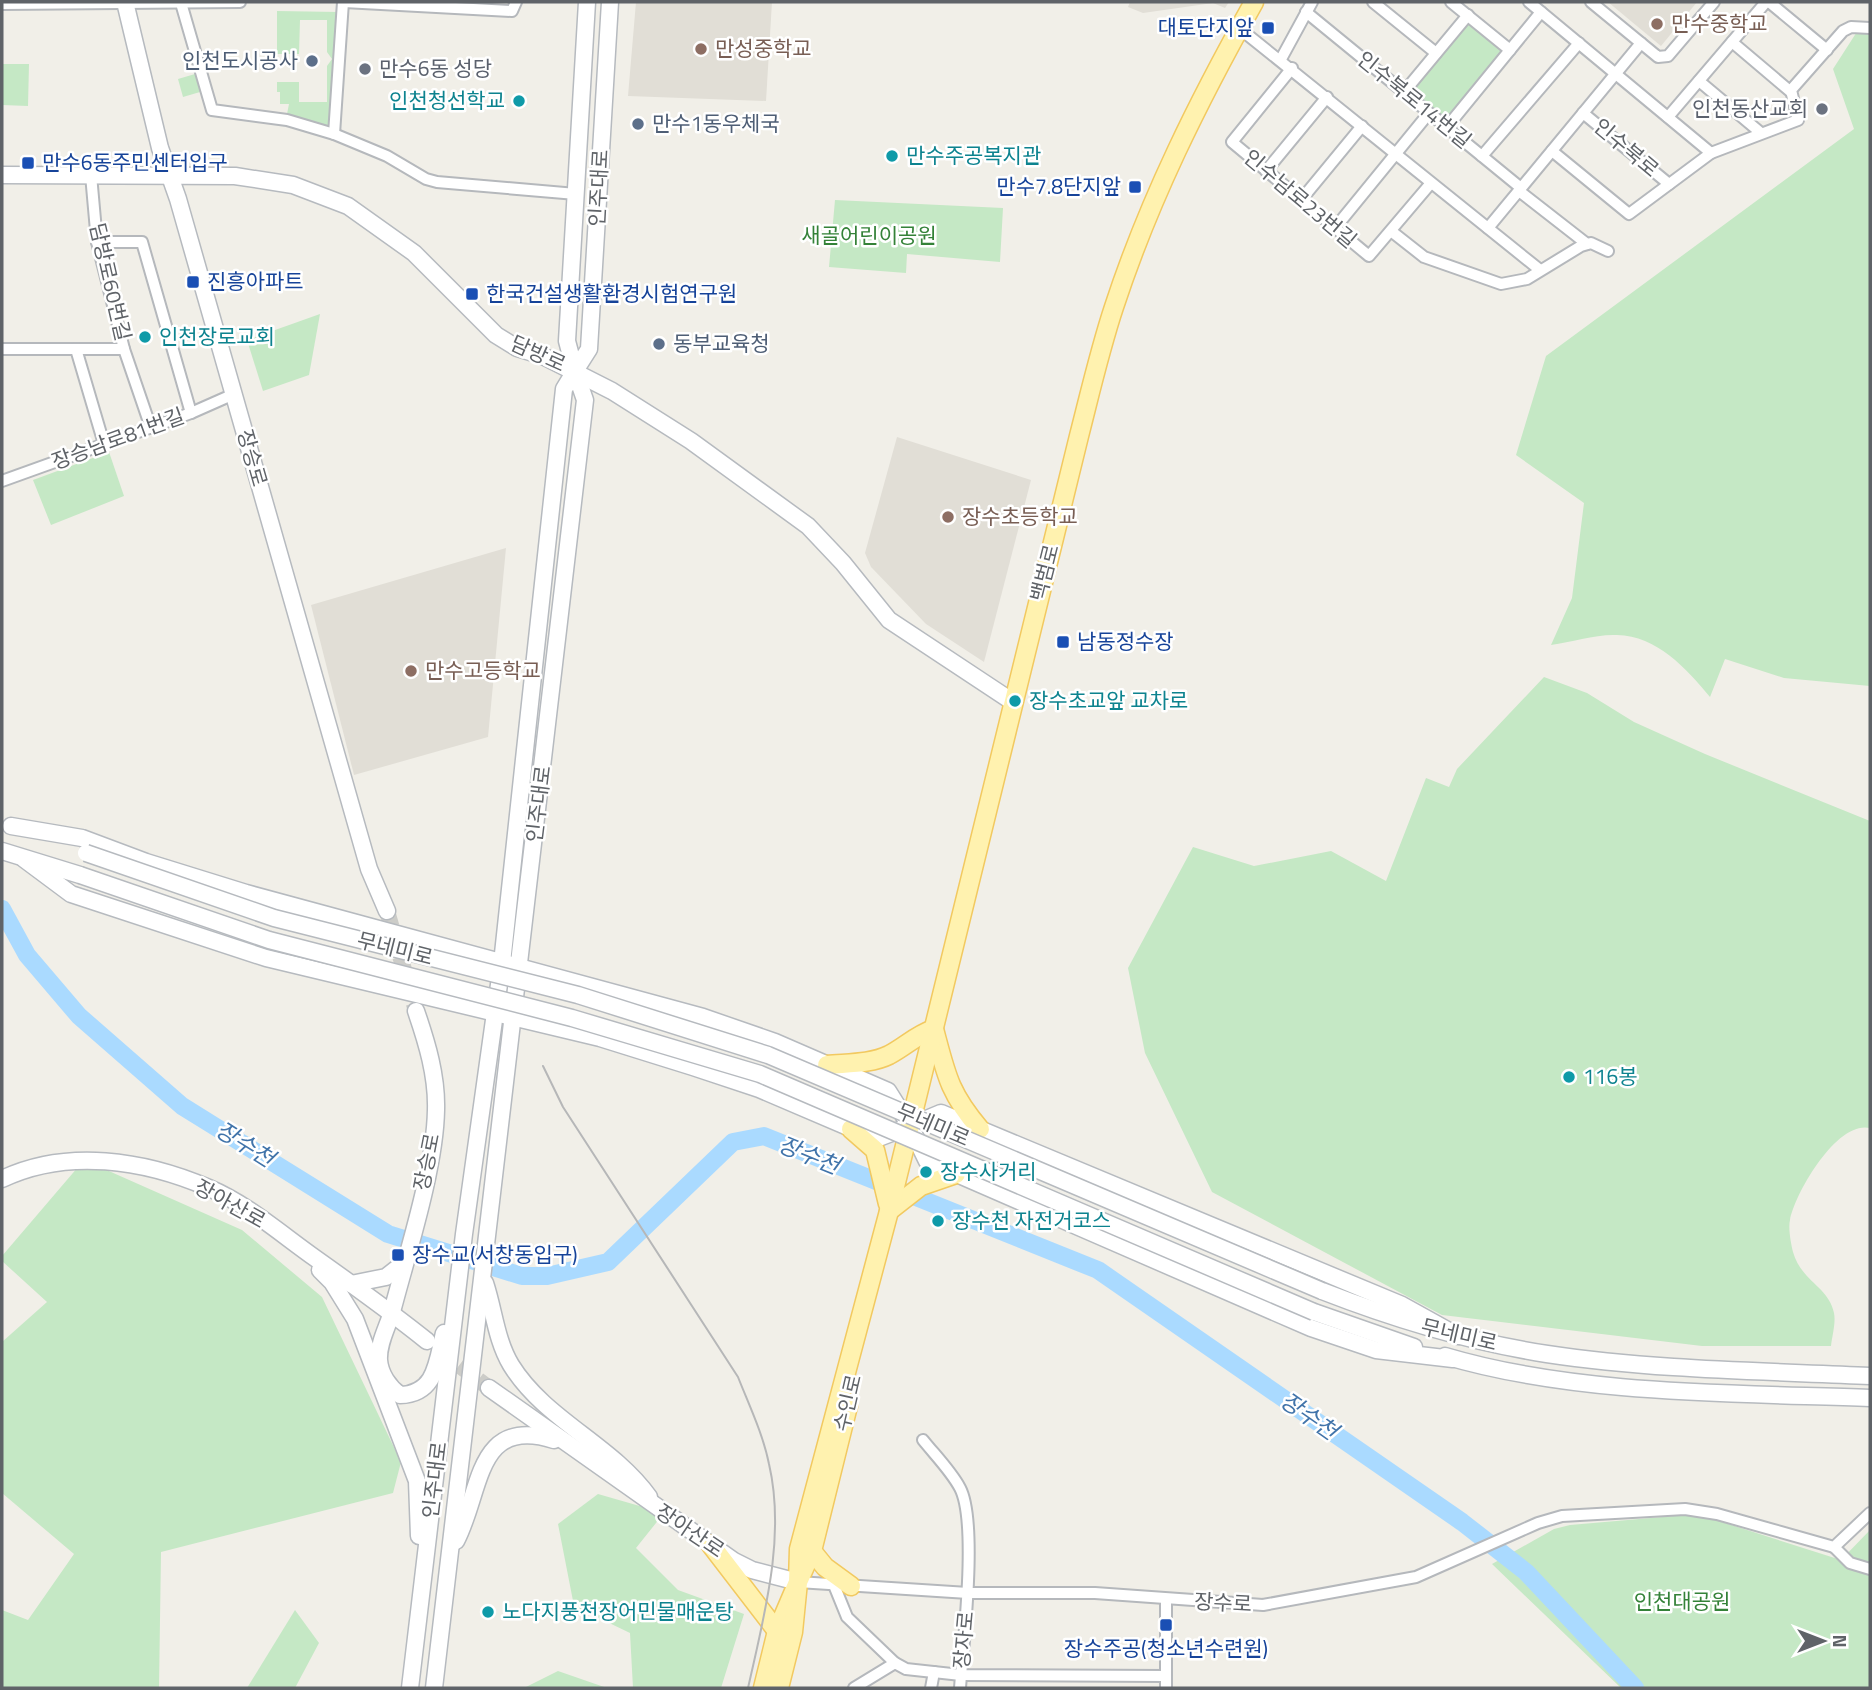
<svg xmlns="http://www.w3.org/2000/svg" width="1872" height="1690" font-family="'Titillium Web','Noto Sans KR',sans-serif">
  <rect width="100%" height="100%" fill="#f1efe8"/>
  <!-- education -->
  <g fill="#e1ded6">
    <polygon points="636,2 772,2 766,101 628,96"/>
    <polygon points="1130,2 1229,2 1225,8 1213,3 1143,13 1128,7"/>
    <polygon points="1608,2 1697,2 1661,46"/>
    <polygon points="897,437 1031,480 984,662 926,624 871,567 865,553"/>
    <polygon points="506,548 488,737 354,775 311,605"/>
  </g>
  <!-- green -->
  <g fill="#c5e8c5">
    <polygon points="277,11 339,12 333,129 286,119 289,104 280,104 280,92 277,92 277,82 299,82 299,102 327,102 327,66 332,59 327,52 327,20 300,20 299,54 277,54"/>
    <polygon points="1468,15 1510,50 1447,127 1404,92"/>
    <path d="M1860,27L1870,28V686L1784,678L1725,659L1710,697C1686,668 1657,636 1617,635C1596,634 1572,642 1551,645L1572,598L1584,503L1516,455L1546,356L1854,129L1833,69Z"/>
    <polygon points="2,64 29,64 28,106 2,105"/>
    <polygon points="195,74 200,92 183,97 178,79"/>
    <polygon points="835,200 1003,208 1000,262 907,254 906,273 829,267"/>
    <polygon points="320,314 309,375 263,391 247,340"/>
    <polygon points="109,452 124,496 51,525 33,480"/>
    <path d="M1544,677L1587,693L1634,722L1705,754L1870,821V1128C1837,1120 1795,1193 1790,1220C1788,1228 1791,1244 1793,1252C1801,1281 1829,1287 1834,1313C1836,1323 1832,1336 1831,1346H1702L1442,1315L1212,1192L1145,1053L1128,968L1193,847L1254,866L1331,851L1386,881L1426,778L1449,787L1457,769Z"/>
    <polygon points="84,1160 242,1230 322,1297 401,1462 393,1493 161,1552 159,1688 2,1688 2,1610 28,1620 74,1554 2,1493 2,1342 47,1302 2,1261 2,1256"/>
    <polygon points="598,1494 664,1513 636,1548 678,1590 744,1614 721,1688 633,1688 630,1633 574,1606 558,1524"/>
    <polygon points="1697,1514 1841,1560 1870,1530 1870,1688 1621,1688 1492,1564 1554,1529 1570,1525"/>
    <polygon points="295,1610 319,1643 295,1688 247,1688"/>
    <polygon points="558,1671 607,1688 524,1688"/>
  </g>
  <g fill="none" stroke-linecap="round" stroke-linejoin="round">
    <!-- river -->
    <polyline stroke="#aadaff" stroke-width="18" points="2,909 27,955 79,1016 182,1106 388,1234 522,1276 547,1276 608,1262 733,1142 764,1136 1098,1270 1462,1522 1526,1572 1635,1688"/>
    <!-- secondary-tunnel -->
    <g stroke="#ccccc8" stroke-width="16" stroke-dasharray="16 8" stroke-linecap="butt">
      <polyline points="387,911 416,1011"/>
      <polyline points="440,1351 489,1388"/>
    </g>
    <!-- street casing -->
    <g stroke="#b5b8bc" stroke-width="14">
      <g id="street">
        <polyline points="344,2 512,11 516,2"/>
        <polyline points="1373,2 1436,53"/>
        <polyline points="1451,2 1510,50"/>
        <polyline points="1529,2 1711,153"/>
        <polyline points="1591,2 1658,57 1668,56 1714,2"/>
        <polyline points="1769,2 1827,50"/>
        <polyline points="181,3 212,110 287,120 334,134 387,156 426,179 437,182 576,194"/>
        <polyline points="2,4 240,2"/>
        <polyline points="1306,12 1521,188"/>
        <polyline points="1239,28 1540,270"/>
        <polyline points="1732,42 1791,92"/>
        <polyline points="1281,59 1312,2"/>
        <polyline points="1292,68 1232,142 1369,256 1431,183"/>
        <polyline points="1699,81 1761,133"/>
        <polyline points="1404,92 1468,15"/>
        <polyline points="1583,113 1669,184"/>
        <polyline points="1668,117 1766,2"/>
        <polyline points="1447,127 1541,12"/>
        <polyline points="334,134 343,2"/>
        <polyline points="1552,151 1629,214 1711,153 1798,120 1791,90 1843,31 1851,27 1870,28"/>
        <polyline points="1482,156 1579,43"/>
        <polyline points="1266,171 1327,97"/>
        <polyline points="91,175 97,242 124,349 151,428"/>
        <polyline points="1519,191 1587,244"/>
        <polyline points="1301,200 1362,126"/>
        <polyline points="1335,228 1429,113"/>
        <polyline points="1488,228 1641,43"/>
        <polyline points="1391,231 1424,257 1501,284 1527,279 1581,246 1591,243 1608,251"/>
        <polyline points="97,242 142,242 191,413"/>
        <polyline points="2,349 124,349"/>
        <polyline points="76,349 104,444"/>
        <polyline points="2,481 191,413 234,394"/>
        <path d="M923,1440C935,1455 951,1471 960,1488C978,1522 963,1646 960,1688"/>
        <polyline points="1834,1547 1850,1563 1870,1569"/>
        <polyline points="798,1582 968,1593 1095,1593 1263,1605 1416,1577 1538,1523 1562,1516 1685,1509 1717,1514 1834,1547 1870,1513"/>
        <polyline points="834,1585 847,1617 895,1663"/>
        <polyline points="1166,1599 1166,1688"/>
        <polyline points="854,1688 895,1663 906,1669 961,1675 1166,1676"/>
        <polyline points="931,1688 934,1672"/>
      </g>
    </g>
    <!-- secondary casing -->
    <g stroke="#b6babf" stroke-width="19">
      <g id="secondary">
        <polyline points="125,2 160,148 178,199 369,869 387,911"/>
        <polyline points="2,175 235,176 293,185 348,206 414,253 496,335 517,348 543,356 612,391 691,441 808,526 843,563 889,620 1013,702"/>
        <polyline points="11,826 82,838 146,862 246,893 703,1017 775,1042 888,1091 910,1126 941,1113 1402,1305 1458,1336"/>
        <polyline points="2,851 80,875"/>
        <polyline points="24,859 71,894 266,958 600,1038 693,1067 759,1089 876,1139 910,1126 927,1161 1311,1328 1376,1350 1453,1359"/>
        <path d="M416,1011C427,1043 437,1076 436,1110C435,1168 408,1251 393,1308C389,1325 378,1342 379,1360C380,1374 389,1387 400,1395C436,1394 437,1362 444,1333"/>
        <path d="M2,1179C67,1148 144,1160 209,1188C247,1204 281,1234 315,1258C353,1285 391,1312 427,1341"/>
        <polyline points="320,1270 332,1282 355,1319 417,1481 419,1536"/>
        <path d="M485,1283C494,1310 496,1340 511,1365C545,1420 612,1445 649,1497"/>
        <polyline points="351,1284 386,1277 405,1262"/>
        <path d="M1322,1291C1394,1319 1469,1342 1547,1354C1653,1370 1763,1371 1870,1376"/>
        <polyline points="1314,1312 1414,1347"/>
        <path d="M1445,1356C1576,1395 1734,1393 1870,1398"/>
        <polyline points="489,1388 734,1561 752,1570 798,1582"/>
        <path d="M456,1541C482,1492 475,1415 554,1440"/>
        <polyline points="410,1688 464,1234 502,963 564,389 575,371 567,341 587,2"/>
        <polyline points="434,1688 585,400 575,371 589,349 610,2"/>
      </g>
    </g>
    <!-- primary casing -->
    <g stroke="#f2c960" stroke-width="21">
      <g id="primary">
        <path d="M827,1065C847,1063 871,1064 889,1055C906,1046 916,1035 934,1029C946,1074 949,1093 980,1129"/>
        <polyline points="851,1129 875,1150 888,1204"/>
        <polyline points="889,1211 921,1186 956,1174"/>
        <polyline points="711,1545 777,1631"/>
        <polyline points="812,1551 825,1567 851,1586"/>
        <path d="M763,1688L777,1631L798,1582L799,1549L889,1211L1079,436C1090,393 1100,349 1114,307C1149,200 1199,100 1254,2"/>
        <polyline points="779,1688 793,1632 798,1582 812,1551 848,1406"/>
      </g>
    </g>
    <!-- street -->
    <use href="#street" stroke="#fff" stroke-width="10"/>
    <!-- secondary -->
    <use href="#secondary" stroke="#fff" stroke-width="16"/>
    <!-- primary -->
    <use href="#primary" stroke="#fff2af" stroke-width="18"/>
    <!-- tram -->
    <path stroke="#b6b7b8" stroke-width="2" d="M543,1066L563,1107L738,1377C749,1405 763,1434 769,1464C786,1537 764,1616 748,1688"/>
    <!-- secondary-bridge casing -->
    <g stroke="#b6babf" stroke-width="19" stroke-linecap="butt">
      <g id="secondary-bridge">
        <polyline points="86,853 274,918 578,995 768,1055 1322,1291"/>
        <polyline points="80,875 269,940 572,1018 760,1074 1314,1312"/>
      </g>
    </g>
    <!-- secondary-bridge -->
    <use href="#secondary-bridge" stroke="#fff" stroke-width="16"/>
  </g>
  <!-- markers -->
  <g fill="#8d6e63" stroke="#fff" stroke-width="2.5">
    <circle cx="1657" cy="24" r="7"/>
    <circle cx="701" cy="49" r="7"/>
    <circle cx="948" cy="517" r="7"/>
    <circle cx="411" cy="671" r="7"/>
  </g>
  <g fill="#1a4fb4" stroke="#fff" stroke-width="2.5">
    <rect x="1261" y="21" width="14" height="14" rx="3.5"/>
    <rect x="21" y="156" width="14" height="14" rx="3.5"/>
    <rect x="1128" y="180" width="14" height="14" rx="3.5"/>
    <rect x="186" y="275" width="14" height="14" rx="3.5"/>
    <rect x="465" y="287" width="14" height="14" rx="3.5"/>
    <rect x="1056" y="635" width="14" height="14" rx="3.5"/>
    <rect x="391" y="1248" width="14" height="14" rx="3.5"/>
    <rect x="1159" y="1618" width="14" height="14" rx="3.5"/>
  </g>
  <g fill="#5c6f8a" stroke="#fff" stroke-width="2.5">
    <circle cx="312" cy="61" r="7"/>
    <circle cx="638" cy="124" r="7"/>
    <circle cx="659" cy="344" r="7"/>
  </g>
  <g fill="#6b7280" stroke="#fff" stroke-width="2.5">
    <circle cx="365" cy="69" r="7"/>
    <circle cx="1822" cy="109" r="7"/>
  </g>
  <g fill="#0f9aa8" stroke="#fff" stroke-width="2.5">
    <circle cx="519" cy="101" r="7"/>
    <circle cx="892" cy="156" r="7"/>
    <circle cx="145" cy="337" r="7"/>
    <circle cx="1015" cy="701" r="7"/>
    <circle cx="1569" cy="1077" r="7"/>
    <circle cx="926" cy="1172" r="7"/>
    <circle cx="938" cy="1221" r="7"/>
    <circle cx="488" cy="1612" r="7"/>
  </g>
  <g text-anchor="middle" stroke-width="5" stroke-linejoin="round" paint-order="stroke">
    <!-- education labels -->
    <g font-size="21" fill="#785e54" stroke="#fff" text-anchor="start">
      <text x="1671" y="31">만수중학교</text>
      <text x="715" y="56">만성중학교</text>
      <text x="962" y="524">장수초등학교</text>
      <text x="425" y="678">만수고등학교</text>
    </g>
    <!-- transit labels -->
    <g font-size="21" fill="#164399" stroke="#fff" text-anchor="start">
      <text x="1254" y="35" text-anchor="end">대토단지앞</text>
      <text x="42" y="170">만수6동주민센터입구</text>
      <text x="1121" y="194" text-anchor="end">만수7.8단지앞</text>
      <text x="207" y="289">진흥아파트</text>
      <text x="486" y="301">한국건설생활환경시험연구원</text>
      <text x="1077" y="649">남동정수장</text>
      <text x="412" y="1262">장수교(서창동입구)</text>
      <text x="1166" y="1656" text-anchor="middle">장수주공(청소년수련원)</text>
    </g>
    <!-- service labels -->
    <g font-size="21" fill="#4e5e75" stroke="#fff" text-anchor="start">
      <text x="298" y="68" text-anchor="end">인천도시공사</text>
      <text x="652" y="131">만수1동우체국</text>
      <text x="673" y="351">동부교육청</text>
    </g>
    <!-- worship labels -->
    <g font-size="21" fill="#5b616d" stroke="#fff" text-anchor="start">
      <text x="379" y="76">만수6동 성당</text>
      <text x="1808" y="116" text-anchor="end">인천동산교회</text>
    </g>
    <!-- street labels -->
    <g font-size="21" fill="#5f6368" stroke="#fff">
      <text transform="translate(1414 100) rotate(39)" y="7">인수북로14번길</text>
      <text transform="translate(1626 148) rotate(40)" y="7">인수북로</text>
      <text transform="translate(599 188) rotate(-87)" y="7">인주대로</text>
      <text transform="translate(1300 199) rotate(40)" y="7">인수남로23번길</text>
      <text transform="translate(110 282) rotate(77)" y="7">담방로60번길</text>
      <text transform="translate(538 354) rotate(24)" y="7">담방로</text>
      <text transform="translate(118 439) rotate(-20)" y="7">장승남로81번길</text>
      <text transform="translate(252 458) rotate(74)" y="7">장승로</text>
      <text transform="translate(1045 573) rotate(-76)" y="7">백범로</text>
      <text transform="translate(539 804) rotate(-83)" y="7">인주대로</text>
      <text transform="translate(395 949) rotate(14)" y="7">무네미로</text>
      <text transform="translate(933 1125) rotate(23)" y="7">무네미로</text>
      <text transform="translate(427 1162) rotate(-79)" y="7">장승로</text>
      <text transform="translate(230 1204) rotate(29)" y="7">장아산로</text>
      <text transform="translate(1459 1335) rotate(13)" y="7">무네미로</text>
      <text transform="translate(848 1403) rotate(-77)" y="7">수인로</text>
      <text transform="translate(435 1480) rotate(-83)" y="7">인주대로</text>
      <text transform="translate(690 1531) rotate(34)" y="7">장아산로</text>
      <text transform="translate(1223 1603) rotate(3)" y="7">장수로</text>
      <text transform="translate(964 1640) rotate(-85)" y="7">장자로</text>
    </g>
    <!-- culture labels -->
    <g font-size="21" fill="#0d838f" stroke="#fff" text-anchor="start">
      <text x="505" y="108" text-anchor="end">인천청선학교</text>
      <text x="906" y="163">만수주공복지관</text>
      <text x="159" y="344">인천장로교회</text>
      <text x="1029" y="708">장수초교앞 교차로</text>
      <text x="1583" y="1084">116봉</text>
      <text x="940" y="1179">장수사거리</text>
      <text x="952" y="1228">장수천 자전거코스</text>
      <text x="502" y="1619">노다지풍천장어민물매운탕</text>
    </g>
    <!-- park labels -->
    <g font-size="21" fill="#348238" stroke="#fff">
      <text x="869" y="243">새골어린이공원</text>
      <text x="1682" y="1609">인천대공원</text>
    </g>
    <!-- water labels -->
    <g font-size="23" font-style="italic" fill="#4174aa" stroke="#fff">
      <text transform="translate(245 1144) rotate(32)" y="8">장수천</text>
      <text transform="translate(809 1155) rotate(22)" y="8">장수천</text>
      <text transform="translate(1309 1416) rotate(35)" y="8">장수천</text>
    </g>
  </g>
  <!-- border -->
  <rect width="1872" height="1690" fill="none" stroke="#5f6368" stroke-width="7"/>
  <!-- north arrow -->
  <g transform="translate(1823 1641) rotate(90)" stroke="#ffffff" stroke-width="5" paint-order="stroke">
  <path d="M0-5L12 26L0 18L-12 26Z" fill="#5f6368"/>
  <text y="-10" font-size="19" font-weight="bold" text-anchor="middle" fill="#5f6368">N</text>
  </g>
</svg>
